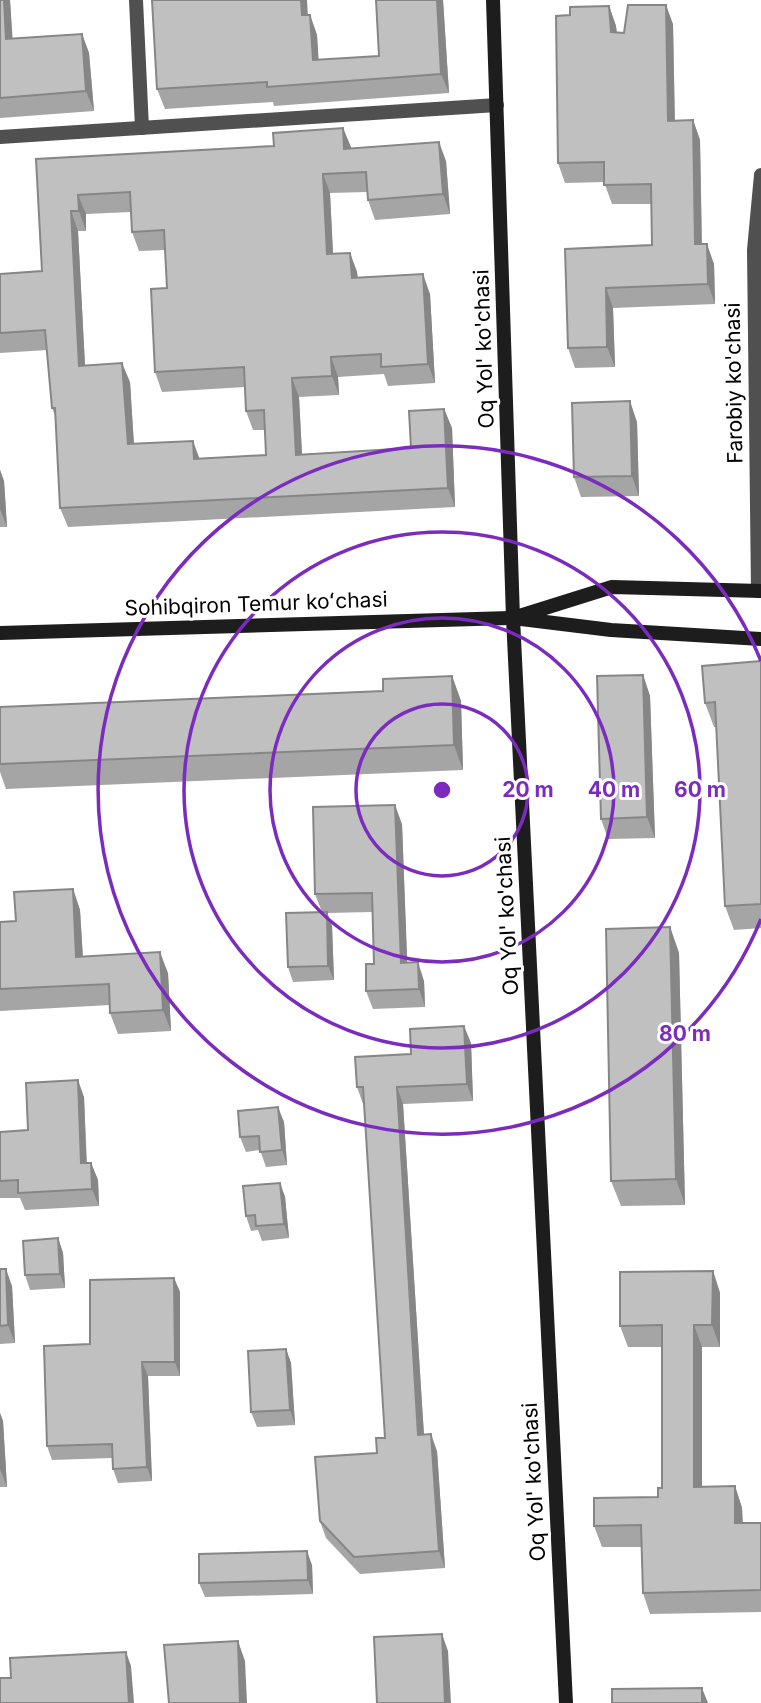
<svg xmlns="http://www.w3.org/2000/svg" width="761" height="1703" font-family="Inter,sans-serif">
  <rect width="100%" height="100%" fill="#fff"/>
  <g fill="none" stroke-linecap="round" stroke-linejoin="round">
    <!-- street -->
    <g stroke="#505050" stroke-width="14">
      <polyline points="136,0 142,128"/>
      <polyline points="0,137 497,105"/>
      <polyline points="758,591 754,250 761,175"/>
    </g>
    <!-- secondary -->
    <g stroke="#1d1d1d" stroke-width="14">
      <polyline points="493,0 513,618 566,1703"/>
      <polyline points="761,591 612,587 513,618 611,630 761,639"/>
      <polyline points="0,633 513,618"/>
    </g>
  </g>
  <!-- wall -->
  <g fill="#a5a5a5" fill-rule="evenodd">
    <polygon points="0,0 10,0 12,39 82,34 89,53 94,111 0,118"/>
    <polygon points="443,0 449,93 274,106 273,102 165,109 157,89 307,15 310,15 317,35 318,60 379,56"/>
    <polygon points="609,6 616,26 617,33 624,33 673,24 675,121 693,120 700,140 702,244 714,264 715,304 613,308 615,367 575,368 568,348 565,249 652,245 652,204 612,204 604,182 565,183 558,163 570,15"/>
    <path d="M343,128L351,149L446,161L450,214L375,220L368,200L367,192L330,193L333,254L350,253L357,272L358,278L430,294L435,383L388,386L384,374L338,377L339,395L299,397L302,454L411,448L444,409L452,428L455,507L68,527L60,508L56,418L52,408L47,350L0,353V274L42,271L36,159L274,146ZM131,212L132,232L139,251L165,250L167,288L155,372L162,392L245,387L246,411L253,430H265L266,455L199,458L134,444L130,382L85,365L78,231H86V214Z"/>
    <polygon points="637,422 639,496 581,497 574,477"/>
    <polygon points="0,470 4,481 7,527 0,527"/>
    <polygon points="761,661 761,928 734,930 725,906 716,727 714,727 705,703"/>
    <polygon points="643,675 650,696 655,838 608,839 601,819"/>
    <polygon points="452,676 461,701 463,770 6,789 0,772 0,707 383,691"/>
    <polygon points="402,824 407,963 424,981 425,1007 373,1009 366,991 374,964 372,912 327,913 332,926 334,980 293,982 288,967 322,912 315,894"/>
    <polygon points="73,889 80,910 83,957 168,973 171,1031 118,1034 110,1013 110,1005 0,1011 0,922 16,921"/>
    <polygon points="670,927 679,953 685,1205 621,1206 611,1181"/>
    <polygon points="471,1043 473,1101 403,1104 424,1435 437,1451 445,1568 360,1574 326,1538 320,1521 377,1453 385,1438 364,1104 363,1104 357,1087 411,1054"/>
    <polygon points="84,1097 87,1163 91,1163 98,1180 99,1206 25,1210 20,1198 0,1198 0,1132 28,1130"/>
    <polygon points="284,1122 287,1165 266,1167 260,1150 246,1152 240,1137"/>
    <polygon points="280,1183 285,1197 289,1238 262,1241 258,1230 251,1231 246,1216"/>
    <polygon points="58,1238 63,1253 65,1288 30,1290 25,1275"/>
    <polygon points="0,1269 12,1286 15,1343 0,1344"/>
    <polygon points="713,1271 720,1293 720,1347 702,1347 702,1487 735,1486 742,1508 743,1523 761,1523 761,1612 650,1614 643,1593 642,1547 602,1547 594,1526 658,1497 662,1488 662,1347 628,1347 620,1326"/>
    <polygon points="174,1278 180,1292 180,1376 148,1376 152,1481 118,1483 113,1469 112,1458 52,1460 47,1446 90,1344"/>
    <polygon points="286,1349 291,1363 295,1425 257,1427 251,1412"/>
    <polygon points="0,1413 3,1421 7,1487 0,1487"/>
    <polygon points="312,1565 313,1594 205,1597 199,1583"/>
  </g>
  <!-- shaded-wall -->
  <g fill="#868686">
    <polygon points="4,0 10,0 14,59 6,39"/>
    <polygon points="301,0 307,0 309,35 302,15"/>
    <polygon points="437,0 443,0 449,93 441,74"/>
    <polygon points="666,5 673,24 675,141 668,121"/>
    <polygon points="609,6 616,26 618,52 611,32"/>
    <polygon points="310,15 317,35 320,80 313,60"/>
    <polygon points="82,34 89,53 94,111 86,91"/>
    <polygon points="693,120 700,140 702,264 695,244"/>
    <polygon points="343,128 351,147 352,169 344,149"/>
    <polygon points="439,142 446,161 450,214 443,194"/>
    <polygon points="323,174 330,193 334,274 327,254"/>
    <polygon points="78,195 86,214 86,231 79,211"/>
    <polygon points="71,211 78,231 86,385 79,366"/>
    <polygon points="707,244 714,264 715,304 708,284"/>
    <polygon points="350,253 357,272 359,298 352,278"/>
    <polygon points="423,274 430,294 435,383 428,364"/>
    <polygon points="606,288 613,308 615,367 607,347"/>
    <polygon points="331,357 338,377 339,395 332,376"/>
    <polygon points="122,363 130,382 135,464 128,444"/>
    <polygon points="292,378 299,397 303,474 296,455"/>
    <polygon points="630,401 637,422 639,496 632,476"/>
    <polygon points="444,409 452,428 455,507 448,488"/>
    <polygon points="193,441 200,460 194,459"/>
    <polygon points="0,470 4,481 7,527 0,509"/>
    <polygon points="643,675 650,696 655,838 647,817"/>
    <polygon points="452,676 461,701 463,770 454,745"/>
    <polygon points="395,805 402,824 408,981 401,963"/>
    <polygon points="73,889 80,910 84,978 76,957"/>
    <polygon points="327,912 332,926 334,980 328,966"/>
    <polygon points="670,927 679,953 685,1205 676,1179"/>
    <polygon points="160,952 168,973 171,1031 163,1010"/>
    <polygon points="418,962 424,981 425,1007 419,989"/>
    <polygon points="464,1026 471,1043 473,1101 467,1084"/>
    <polygon points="78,1080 84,1097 87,1180 81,1163"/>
    <polygon points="397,1087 403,1104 425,1452 418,1435"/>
    <polygon points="278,1107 284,1122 287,1165 282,1150"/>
    <polygon points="91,1163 98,1180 99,1206 92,1189"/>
    <polygon points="280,1183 285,1197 289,1238 284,1224"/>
    <polygon points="58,1238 63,1253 65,1288 60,1274"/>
    <polygon points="6,1269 12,1286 15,1343 8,1325"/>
    <polygon points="713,1271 720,1293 720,1347 712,1325"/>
    <polygon points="174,1278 180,1292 180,1376 175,1362"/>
    <polygon points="694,1325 702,1347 702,1508 694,1487"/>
    <polygon points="286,1349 291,1363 295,1425 290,1410"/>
    <polygon points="142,1362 148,1376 152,1481 147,1467"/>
    <polygon points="0,1413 3,1421 7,1487 0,1469"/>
    <polygon points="431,1434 437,1451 445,1568 439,1551"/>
    <polygon points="735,1486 742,1508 743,1545 735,1523"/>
    <polygon points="307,1551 312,1565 313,1594 308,1580"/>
    <polygon points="442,1634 448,1651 451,1703 445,1703"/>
    <polygon points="238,1641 245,1661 247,1703 240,1703"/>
    <polygon points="126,1652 131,1666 134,1703 129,1703"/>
    <polygon points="702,1688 708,1703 702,1703"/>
  </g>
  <!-- building -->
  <g fill="#c0c0c0" stroke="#868686" stroke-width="2" fill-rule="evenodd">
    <polygon points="0,0 4,0 6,39 82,34 86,91 0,98"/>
    <polygon points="152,0 301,0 302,15 310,15 313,60 379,56 376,0 437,0 441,74 267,87 267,82 157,89"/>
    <polygon points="628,5 666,5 668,121 693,120 695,244 707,244 708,284 606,288 607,347 568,348 565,249 652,245 651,184 604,185 604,162 558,163 556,16 570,15 570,7 609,6 611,32 624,33"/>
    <path d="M343,128L344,149L439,142L443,194L368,200L366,172L323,174L327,254L350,253L352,278L423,274L428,364L381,367V354L331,357L332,376L292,378L296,455L411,448L409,411L444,409L448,488L60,508L55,408H52L45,330L0,333V274L42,271L36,159L274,146L273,133ZM130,192L132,232L164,230L167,288L151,289L155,372L244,367L246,411L264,410L266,455L194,459L193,441L128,444L122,363L79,366L71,211H79L78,195Z"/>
    <polygon points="630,401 632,476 574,477 572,403"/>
    <polygon points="761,661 761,904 725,906 715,702 705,703 702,666"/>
    <polygon points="643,675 647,817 601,819 597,676"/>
    <polygon points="452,676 454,745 0,764 0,707 383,691 383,679"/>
    <polygon points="395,805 401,963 418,962 419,989 366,991 366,964 374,964 372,893 315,894 313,807"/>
    <polygon points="73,889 76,957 160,952 163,1010 110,1013 109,984 0,989 0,922 16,921 14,892"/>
    <polygon points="327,912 328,966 288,967 286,913"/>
    <polygon points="670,927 676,1179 611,1181 606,929"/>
    <polygon points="464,1026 467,1084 397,1087 418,1435 431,1434 439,1551 354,1557 320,1521 315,1457 377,1453 376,1438 385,1438 363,1087 357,1087 355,1057 411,1054 410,1029"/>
    <polygon points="78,1080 81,1163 91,1163 92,1189 18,1193 18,1180 0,1181 0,1132 28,1130 26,1083"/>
    <polygon points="278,1107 282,1150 260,1152 259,1136 240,1137 238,1111"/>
    <polygon points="280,1183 284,1224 256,1226 255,1215 246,1216 243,1186"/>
    <polygon points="58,1238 60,1274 25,1275 23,1241"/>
    <polygon points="0,1269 6,1269 8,1325 0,1326"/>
    <polygon points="713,1271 712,1325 694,1325 694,1487 735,1486 735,1523 761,1523 761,1590 643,1593 641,1525 594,1526 594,1498 658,1497 658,1488 662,1488 662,1325 620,1326 620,1272"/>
    <polygon points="174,1278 175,1362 142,1362 147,1467 113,1469 112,1444 47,1446 44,1346 90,1344 90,1280"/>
    <polygon points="286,1349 290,1410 251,1412 248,1351"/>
    <polygon points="307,1551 308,1580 199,1583 199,1554"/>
    <polygon points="442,1634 445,1703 377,1703 374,1637"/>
    <polygon points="238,1641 240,1703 169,1703 164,1645"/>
    <polygon points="126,1652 129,1703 0,1703 0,1678 11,1678 10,1658"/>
    <polygon points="702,1688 702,1703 612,1703 612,1689"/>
  </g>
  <!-- distance rings -->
  <g fill="none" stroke="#7b2cbf" stroke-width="3.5">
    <circle cx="442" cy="790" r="86"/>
    <circle cx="442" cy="790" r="172"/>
    <circle cx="442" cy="790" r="258"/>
    <path d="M761 919A344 344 0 1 1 761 661"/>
  </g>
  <g text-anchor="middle" stroke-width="6" stroke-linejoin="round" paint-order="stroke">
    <!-- street labels -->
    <g font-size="21" fill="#000" stroke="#fff">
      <text transform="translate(484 349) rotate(-92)" y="7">Oq Yol' ko'chasi</text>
      <text transform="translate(734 383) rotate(-91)" y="7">Farobiy ko'chasi</text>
      <text transform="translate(256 604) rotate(-2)" y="7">Sohibqiron Temur koʻchasi</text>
      <text transform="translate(507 916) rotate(-93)" y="7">Oq Yol' ko'chasi</text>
      <text transform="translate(534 1482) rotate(-93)" y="7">Oq Yol' ko'chasi</text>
    </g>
  </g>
  <circle cx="442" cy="790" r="10" fill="#7b2cbf" stroke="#fff" stroke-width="3.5"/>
  <g font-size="21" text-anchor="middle" font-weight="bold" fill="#7b2cbf" stroke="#fff" stroke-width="6" stroke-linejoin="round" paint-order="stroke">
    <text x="528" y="797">20 m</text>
    <text x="614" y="797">40 m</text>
    <text x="700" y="797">60 m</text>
    <text x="685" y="1041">80 m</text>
  </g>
</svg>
